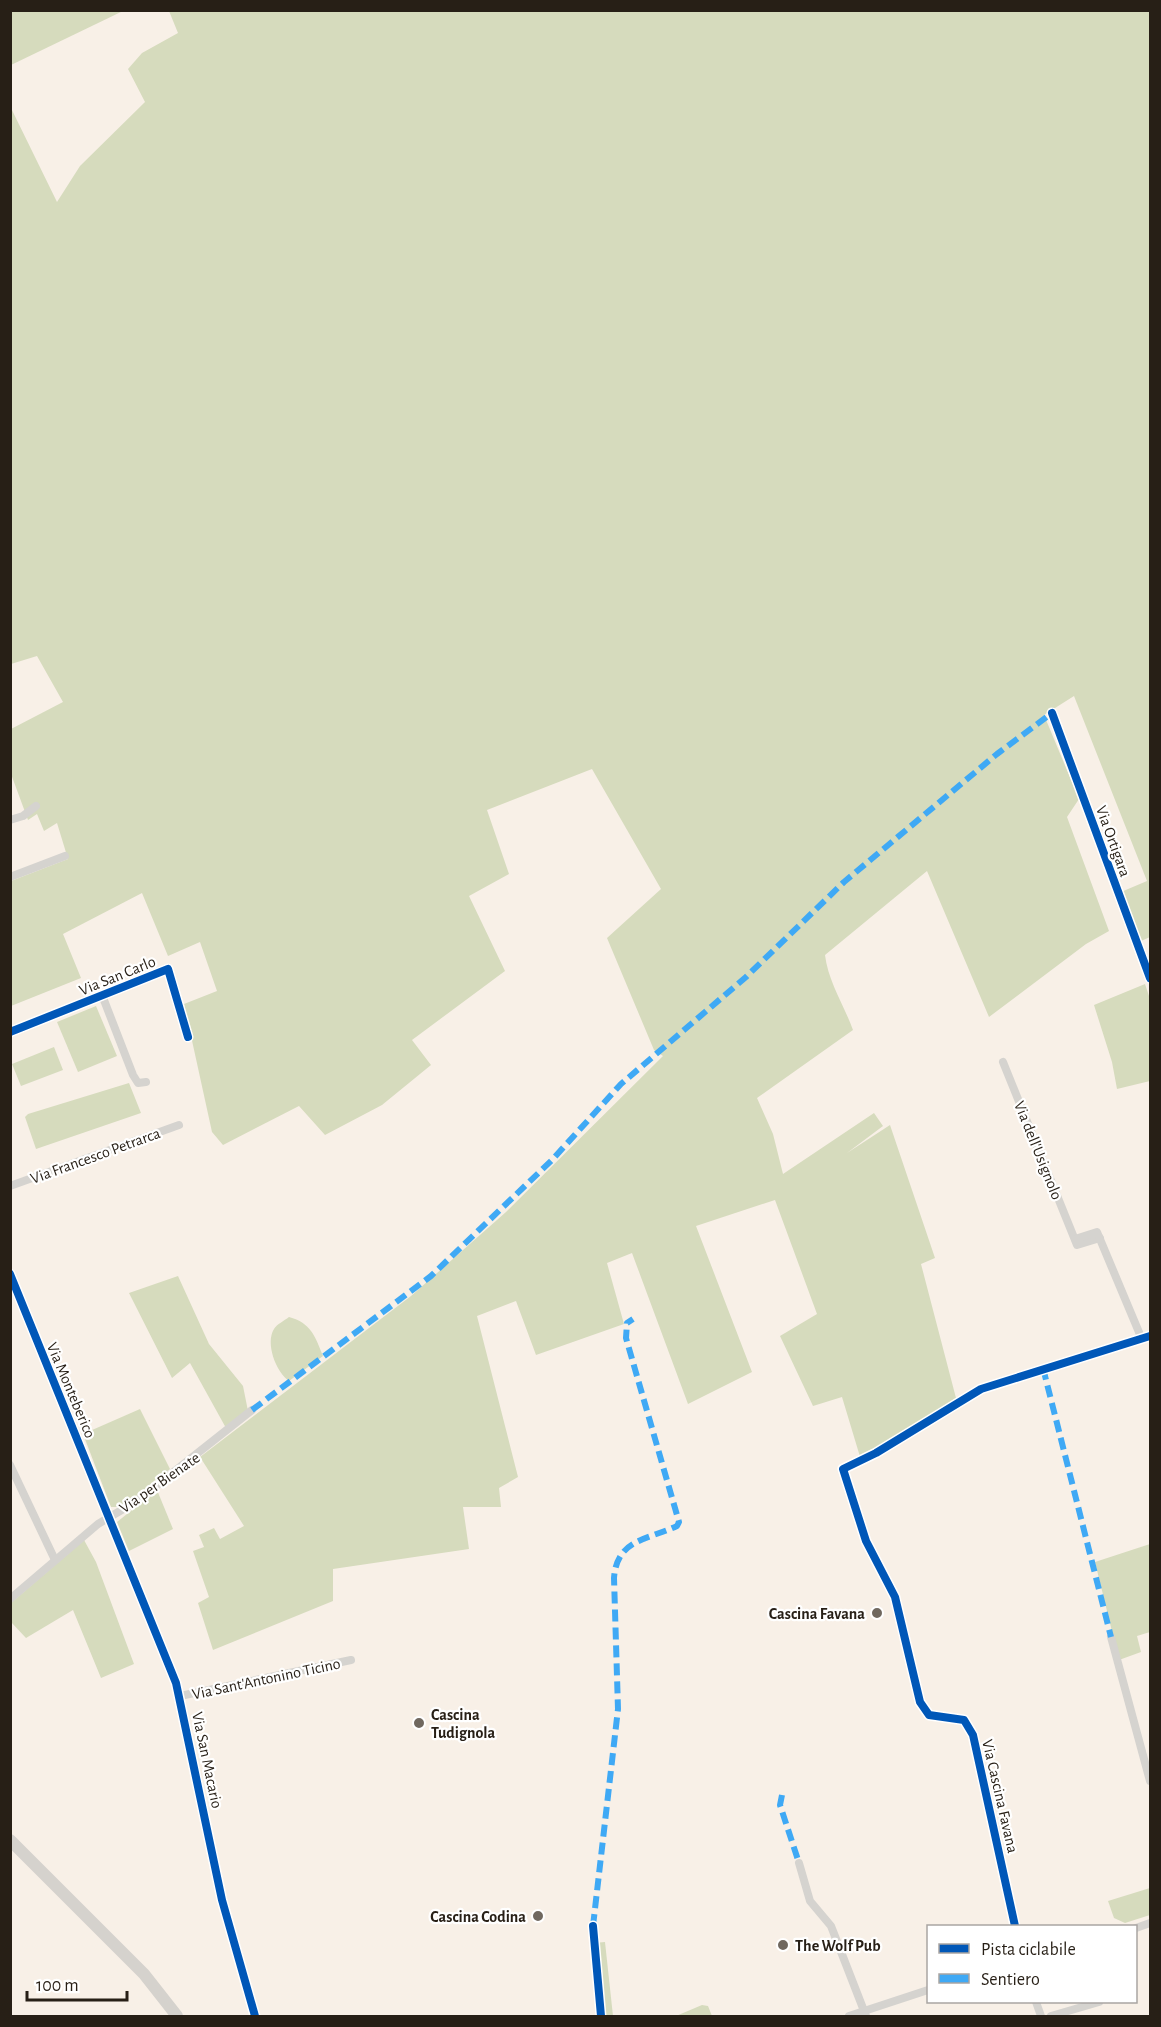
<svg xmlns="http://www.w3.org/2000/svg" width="1161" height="2027" font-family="'Alegreya Sans',sans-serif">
  <rect width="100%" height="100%" fill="#f8f0e7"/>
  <!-- green -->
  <g fill="#d6dbbd">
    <polygon points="11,10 123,10 123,11 11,65"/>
    <path d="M169,11H1150V937L1141,941L1121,892L1147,881L1074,696L1044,715L1079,799L1067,817L1109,931L1086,944L989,1017L927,871L825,955C828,981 844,1005 853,1030L757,1098L773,1134L783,1174L874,1113L883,1126L847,1153L890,1125L935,1258L921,1264L956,1398L861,1460L842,1397L813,1406L780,1336L817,1314L775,1200L696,1226L752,1372L688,1404L632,1253L607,1263L624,1324L536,1355L516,1301L477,1316L518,1477L499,1488L501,1507H463L469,1549L333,1569V1601L213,1650L198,1603L209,1597L193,1551L204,1547L199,1535L214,1528L220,1539L244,1526L200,1457L411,1296L506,1212L663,1056L654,1050L607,938L661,889L592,769L487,810L509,874L469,896L505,971L412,1040L431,1065L382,1105L325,1135L299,1106L223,1145L212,1132L184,1004L217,991L200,942L168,956L142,893L63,934L81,978L11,1006V881L68,859L57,823L44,831L37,814L28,820L11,774V729L63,702L37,656L11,664L10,106L57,202L80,166L145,102L128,69L142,53L178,33Z"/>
    <polygon points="1145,984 1150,999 1150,1081 1117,1089 1112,1062 1094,1005"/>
    <polygon points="96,1006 117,1056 78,1072 57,1022"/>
    <polygon points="54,1047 63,1070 21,1086 12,1064"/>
    <polygon points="129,1083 141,1113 36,1149 25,1117 28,1114"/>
    <polygon points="178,1276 209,1344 243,1386 248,1411 226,1428 190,1363 172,1378 129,1293"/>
    <path d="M289,1317C311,1323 315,1336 323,1356L289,1381C276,1372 265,1343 274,1329C277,1324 284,1321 289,1317Z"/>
    <polygon points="140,1409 170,1469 122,1507 111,1507 83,1434"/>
    <polygon points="157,1490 173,1529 129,1551 117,1522"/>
    <polygon points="84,1540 96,1562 134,1664 101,1678 73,1610 26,1638 11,1622 11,1603"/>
    <polygon points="1150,1544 1150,1632 1137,1636 1141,1652 1119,1660 1095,1562"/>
    <polygon points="1150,1888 1150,1915 1125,1923 1114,1918 1108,1901"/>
    <polygon points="605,1942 613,2016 601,2016 594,1943"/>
    <polygon points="702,2005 708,2006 712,2016 676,2016"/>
  </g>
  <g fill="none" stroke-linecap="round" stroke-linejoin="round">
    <!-- minor -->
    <g stroke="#d5d3cf" stroke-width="8">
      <polyline points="1052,713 1150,978"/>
      <polyline points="10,820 23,816 36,806"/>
      <polyline points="10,877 65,856"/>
      <polyline points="102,995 133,1075 138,1083 146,1082"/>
      <polyline points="10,1032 168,969 188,1037"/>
      <polyline points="1003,1062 1077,1245 1100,1238"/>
      <polyline points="10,1186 179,1125"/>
      <polyline points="1075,1239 1097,1232 1141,1337"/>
      <polyline points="10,1465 55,1560"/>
      <polyline points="10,1599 98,1524 137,1501 252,1410"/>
      <polyline points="1111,1637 1150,1781"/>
      <polyline points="180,1696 351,1660"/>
      <polyline points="799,1863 810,1901 831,1926 866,2016"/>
      <polyline points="593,1926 601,2016"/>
      <polyline points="1015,1926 973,1735 964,1720 929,1715 920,1702 895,1597 866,1541 843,1469 876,1453 981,1389 1150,1336"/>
      <polyline points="1136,1928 1150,1923"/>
      <polyline points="1036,2002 1041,2016"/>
      <polyline points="849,2016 928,1990"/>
      <polyline points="1051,2016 1099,2002"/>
    </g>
    <!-- tertiary -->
    <polyline stroke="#d5d3cf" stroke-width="10" points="10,1274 176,1683 222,1900 255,2016"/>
    <!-- secondary -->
    <polyline stroke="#d5d2cd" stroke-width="12" points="10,1840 144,1974 177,2016"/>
    <!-- quiet -->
    <g stroke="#3fa9f5" stroke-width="6" stroke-dasharray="12 6" stroke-linecap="butt">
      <polyline points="1043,1368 1111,1637"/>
      <polyline points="252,1410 431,1276 552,1160 621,1084 746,977 844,882 997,754 1052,713"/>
      <polyline points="782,1795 780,1805 799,1863"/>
      <path d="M593,1926L618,1709L614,1578C617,1539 647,1540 677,1526L679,1522L626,1338L627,1323L633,1319"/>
    </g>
    <!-- cycleway casing -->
    <g stroke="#fff" stroke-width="11">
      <g id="cycleway">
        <polyline points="1052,713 1150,978"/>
        <polyline points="10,1032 168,969 188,1037"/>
        <polyline points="10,1274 176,1683 222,1900 255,2016"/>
        <polyline points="593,1926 601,2016"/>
        <polyline points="1015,1926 973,1735 964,1720 929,1715 920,1702 895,1597 866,1541 843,1469 876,1453 981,1389 1150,1336"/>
      </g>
    </g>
    <!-- cycleway -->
    <use href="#cycleway" stroke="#0057b8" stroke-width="8"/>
  </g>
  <!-- markers -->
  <g fill="#70685f" stroke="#fff" stroke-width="2">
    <circle cx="877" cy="1613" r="6"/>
    <circle cx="419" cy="1723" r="6"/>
    <circle cx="538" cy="1916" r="6"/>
    <circle cx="783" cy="1945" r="6"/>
  </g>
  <g text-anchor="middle" stroke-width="4.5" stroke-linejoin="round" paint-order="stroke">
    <!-- street labels -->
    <g font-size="16" fill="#271f16" stroke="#fff">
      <text transform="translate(1114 841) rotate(70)" y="6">Via Ortigara</text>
      <text transform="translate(117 975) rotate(-22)" y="6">Via San Carlo</text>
      <text transform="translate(1039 1150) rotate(68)" y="6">Via dell'Usignolo</text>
      <text transform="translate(95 1155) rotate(-20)" y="6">Via Francesco Petrarca</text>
      <text transform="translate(72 1390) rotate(67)" y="6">Via Monteberico</text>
      <text transform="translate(159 1482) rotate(-35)" y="6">Via per Bienate</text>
      <text transform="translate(266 1678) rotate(-12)" y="6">Via Sant'Antonino Ticino</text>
      <text transform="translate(208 1760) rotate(78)" y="6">Via San Macario</text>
      <text transform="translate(1001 1796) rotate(77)" y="6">Via Cascina Favana</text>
    </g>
    <!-- poi labels -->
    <g font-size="16" font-weight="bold" fill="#271f16" stroke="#fff" text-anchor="end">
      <text x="865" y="1619">Cascina Favana</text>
      <text x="431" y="1720" text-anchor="start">Cascina<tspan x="431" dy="18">Tudignola</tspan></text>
      <text x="526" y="1922">Cascina Codina</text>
      <text x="795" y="1951" text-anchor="start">The Wolf Pub</text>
    </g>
  </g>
  <!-- border -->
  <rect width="1161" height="2027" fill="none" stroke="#271f16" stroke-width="24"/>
  <!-- legend -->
  <rect x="927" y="1925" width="210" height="78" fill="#ffffff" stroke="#a9a5a2" stroke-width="1.5"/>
  <rect x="939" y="1944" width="30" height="9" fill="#0057b8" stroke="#a9a5a2" stroke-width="1.5"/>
  <text x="981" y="1955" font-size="18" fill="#271f16">Pista ciclabile</text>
  <rect x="939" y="1974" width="30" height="9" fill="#3fa9f5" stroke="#a9a5a2" stroke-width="1.5"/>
  <text x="981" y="1985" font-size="18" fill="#271f16">Sentiero</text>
  <!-- scale -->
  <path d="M27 1991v9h100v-9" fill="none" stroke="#271f16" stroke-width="3"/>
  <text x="36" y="1991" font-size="18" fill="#271f16" stroke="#ffffff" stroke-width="4.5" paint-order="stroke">100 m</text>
</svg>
